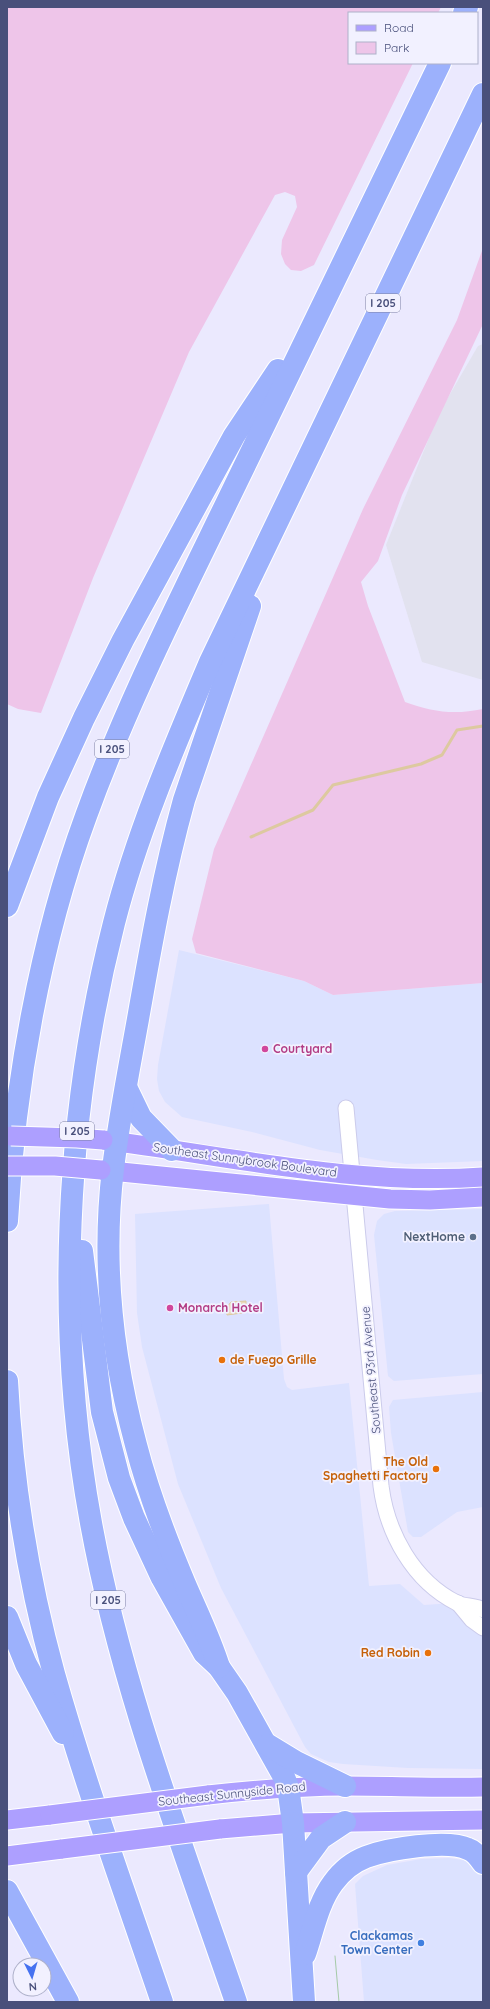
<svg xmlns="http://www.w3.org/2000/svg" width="490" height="2009" font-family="Quicksand,sans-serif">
  <rect width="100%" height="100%" fill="#ebe9fe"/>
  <!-- commercial -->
  <g fill="#dce2ff">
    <polygon points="179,950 304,981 333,995 483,983 483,1161 406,1164 377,1160 320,1150 252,1132 182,1117 165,1102 159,1091 157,1079 158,1065"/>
    <polygon points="269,1204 284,1379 287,1387 292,1390 349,1383 369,1586 400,1584 424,1605 483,1601 483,1769 408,1768 343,1764 329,1762 311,1754 305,1747 221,1588 178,1484 142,1347 137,1313 135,1214"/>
    <polygon points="483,1209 483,1374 394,1381 388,1376 374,1235 377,1221 384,1214 395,1211"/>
    <polygon points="483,1392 483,1507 457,1512 421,1537 413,1537 408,1532 391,1433 389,1407 393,1400"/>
    <polygon points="483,1852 483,2002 364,2002 355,1884 363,1876 387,1865 421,1859 449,1858 469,1861"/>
  </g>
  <!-- industrial -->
  <polygon fill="#e2e2ef" points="483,344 483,680 422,662 386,545 439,413 478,346"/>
  <!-- green -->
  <g fill="#eec5e9">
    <polygon points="7,7 441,7 438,13 349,13 349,63 413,63 314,265 301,271 291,270 285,264 281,254 282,240 297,207 295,196 285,192 275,195 189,352 93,578 41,713 18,709 7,704"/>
    <path d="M483,248V324L402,495L378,561L361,582L368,606L405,702C432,712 454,715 483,709V983L333,995L304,981L196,953L192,939L214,849L363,509L457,320Z"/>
  </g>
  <!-- water -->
  <polygon fill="#eadabb" stroke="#ddc9a0" points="246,1301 246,1308 242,1313 227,1315 226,1308 231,1302"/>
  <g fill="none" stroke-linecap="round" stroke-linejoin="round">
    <!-- stream -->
    <polyline stroke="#ddc9a0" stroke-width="3" points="251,837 313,810 333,785 421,764 442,755 457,730 483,726"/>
    <!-- minor casing -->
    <g stroke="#cbcbeb" stroke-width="17">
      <g id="minor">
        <path d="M346,1108L381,1486C387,1533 413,1581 457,1603C465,1607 475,1605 483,1610"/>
        <polyline points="458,1603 472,1620 483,1628"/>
      </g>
    </g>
    <!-- major casing -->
    <g stroke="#fff" stroke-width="21">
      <g id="major">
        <path d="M103,1140C229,1156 356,1186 483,1177"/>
        <polyline points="101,1170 390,1199 430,1200 483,1197"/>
        <path d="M208,1795C254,1790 299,1786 345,1786C391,1786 437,1788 483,1787"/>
        <polyline points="7,1820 50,1815"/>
        <polyline points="220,1829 293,1823 483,1820"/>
        <polyline points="7,1856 62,1849"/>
      </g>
    </g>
    <!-- highway casing -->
    <g stroke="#fff" stroke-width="24">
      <g id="highway">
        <polyline points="464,13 467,7"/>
        <polyline points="7,906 48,797 84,718 123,640 234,436 278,370"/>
        <polyline points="126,1087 141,1118 172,1150"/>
        <path d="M7,1221C14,1088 40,941 86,816C125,708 177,605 227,502C297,355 370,210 440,63"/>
        <polyline points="82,1251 102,1412 119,1478 134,1518 162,1578 204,1653 219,1667 237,1693 284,1777 288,1787 293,1823 304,2002"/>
        <path d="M7,1381C12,1479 28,1579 54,1674C85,1784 125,1893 162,2002"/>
        <polyline points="7,1617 26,1664 63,1733"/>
        <path d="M219,1667C210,1638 197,1612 185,1584C166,1539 148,1492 136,1445C112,1356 102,1261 113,1169C119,1119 129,1069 138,1019C151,945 164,872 184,800L250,606"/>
        <polyline points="268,1745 296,1762 345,1786"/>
        <polyline points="296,1872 321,1838 345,1822"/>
        <polyline points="7,1891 68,2002"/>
        <path d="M305,1954C313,1931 318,1903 333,1883C341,1872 353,1862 366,1857C387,1849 447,1839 468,1849C474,1851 479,1857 483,1863"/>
        <path d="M236,2002C182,1844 121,1687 91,1523C55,1328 65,1115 114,923C137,833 174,747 210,662L483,94"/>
      </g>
    </g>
    <!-- minor -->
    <use href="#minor" stroke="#fff" stroke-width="15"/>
    <!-- major -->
    <use href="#major" stroke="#ad9fff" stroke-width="19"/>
    <!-- highway -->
    <use href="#highway" stroke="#9cb1fc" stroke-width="22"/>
    <!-- tram -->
    <polyline stroke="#a5caa7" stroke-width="1" points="335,1956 339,2002"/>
    <!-- major-bridge casing -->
    <g stroke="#fff" stroke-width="21" stroke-linecap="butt">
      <g id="major-bridge">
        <polyline points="11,1136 77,1138 103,1140"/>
        <polyline points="7,1166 55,1166 101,1170"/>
        <polyline points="50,1815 208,1795"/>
        <polyline points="62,1849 220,1829"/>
      </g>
    </g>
    <!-- major-bridge -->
    <use href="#major-bridge" stroke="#ad9fff" stroke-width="19"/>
  </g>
  <!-- markers -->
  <g fill="#d1479c" stroke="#f2f1ff" stroke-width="1.5">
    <circle cx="265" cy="1049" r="4"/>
    <circle cx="170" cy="1308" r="4"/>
  </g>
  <circle fill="#5c6f8a" stroke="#f2f1ff" stroke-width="1.5" cx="473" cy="1237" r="4"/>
  <g fill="#e8710a" stroke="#f2f1ff" stroke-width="1.5">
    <circle cx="222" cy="1360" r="4"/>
    <circle cx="436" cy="1469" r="4"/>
    <circle cx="428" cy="1653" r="4"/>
  </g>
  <circle fill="#3f7fe0" stroke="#f2f1ff" stroke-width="1.5" cx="421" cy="1943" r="4"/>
  <g text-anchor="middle" stroke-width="3.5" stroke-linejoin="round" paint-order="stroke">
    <!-- shield labels -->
    <g fill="#f2f1ff" stroke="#7c80a3" stroke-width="1">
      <rect x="366" y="294" width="34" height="18" rx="3"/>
      <rect x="95" y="740" width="34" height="18" rx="3"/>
      <rect x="60" y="1122" width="34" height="18" rx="3"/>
      <rect x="91" y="1591" width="34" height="18" rx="3"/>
    </g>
    <g font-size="11" font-weight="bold" fill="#49507b">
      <text x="383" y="307">I 205</text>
      <text x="112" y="753">I 205</text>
      <text x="77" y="1135">I 205</text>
      <text x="108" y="1604">I 205</text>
    </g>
    <!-- hotel labels -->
    <g font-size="12" font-weight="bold" fill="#b23c85" stroke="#f2f1ff" text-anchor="start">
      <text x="273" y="1053">Courtyard</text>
      <text x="178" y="1312">Monarch Hotel</text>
    </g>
    <!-- street labels -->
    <g font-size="12" fill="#49507b" stroke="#f2f1ff">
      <text transform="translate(245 1160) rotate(8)" y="4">Southeast Sunnybrook Boulevard</text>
      <text transform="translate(371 1370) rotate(-95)" y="4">Southeast 93rd Avenue</text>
      <text transform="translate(232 1794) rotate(-6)" y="4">Southeast Sunnyside Road</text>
    </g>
    <!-- service labels -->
    <g font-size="12" font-weight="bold" fill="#4e5e75" stroke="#f2f1ff" text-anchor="end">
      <text x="465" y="1241">NextHome</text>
    </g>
    <!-- food labels -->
    <g font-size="12" font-weight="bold" fill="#c56008" stroke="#f2f1ff" text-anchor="end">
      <text x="230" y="1364" text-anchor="start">de Fuego Grille</text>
      <text x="428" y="1466">The Old<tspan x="428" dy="14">Spaghetti Factory</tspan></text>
      <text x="420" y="1657">Red Robin</text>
    </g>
    <!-- shop labels -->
    <g font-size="12" font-weight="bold" fill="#366cbe" stroke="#f2f1ff" text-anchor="end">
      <text x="413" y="1940">Clackamas<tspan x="413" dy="14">Town Center</tspan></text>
    </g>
  </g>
  <!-- border -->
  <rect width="490" height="2009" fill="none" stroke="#49507b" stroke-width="16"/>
  <!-- legend -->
  <rect x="348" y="12" width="130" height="52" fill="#f2f1ff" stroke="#aeb1ca"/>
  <rect x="356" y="25" width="20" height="6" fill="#ad9fff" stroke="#aeb1ca"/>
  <text x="384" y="32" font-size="12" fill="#49507b">Road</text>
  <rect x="356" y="42" width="20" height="12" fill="#eec5e9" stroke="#aeb1ca"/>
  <text x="384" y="52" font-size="12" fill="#49507b">Park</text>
  <!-- north arrow -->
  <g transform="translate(32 1977) rotate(175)"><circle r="19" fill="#f2f1ff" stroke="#aeb1ca"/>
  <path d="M0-3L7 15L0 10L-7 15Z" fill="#4672f0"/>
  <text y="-6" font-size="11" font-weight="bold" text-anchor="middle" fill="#49507b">N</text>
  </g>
</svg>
